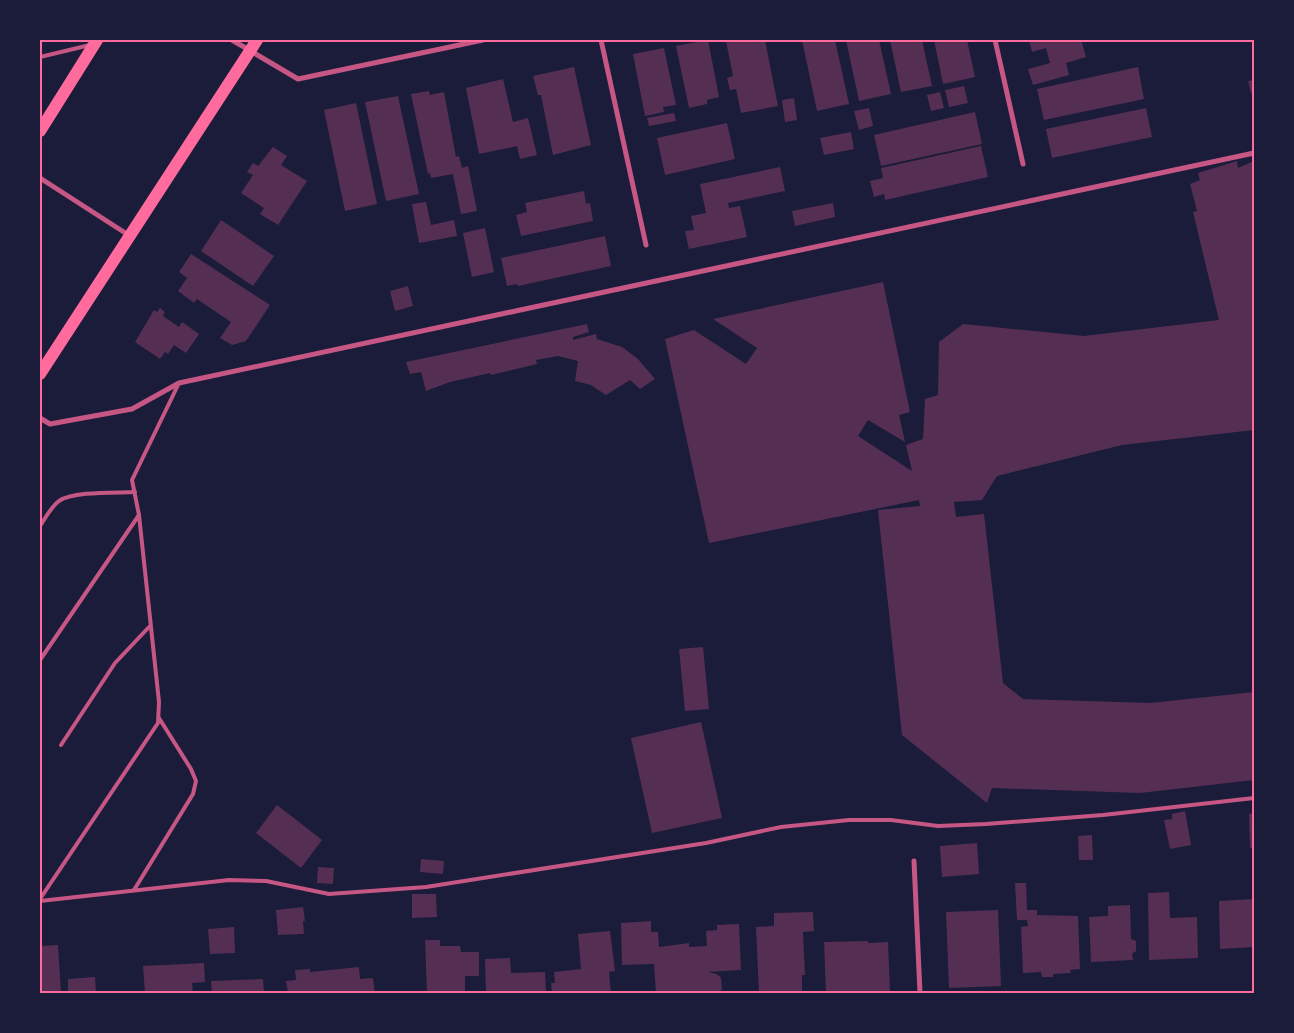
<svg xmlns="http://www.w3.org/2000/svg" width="1294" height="1033" font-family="'Fira Sans Condensed',sans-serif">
  <rect width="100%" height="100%" fill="#1b1b3a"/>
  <!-- building -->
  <g fill="#542f53">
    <polygon points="708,40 719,97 707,100 707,104 689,108 676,46"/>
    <polygon points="733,40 765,40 778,106 741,113 736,89 730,90 727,78 733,76 726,41"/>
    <polygon points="802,40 835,40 849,104 817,111"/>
    <polygon points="846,40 879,40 891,94 859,101"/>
    <polygon points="890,40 922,40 932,86 901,92"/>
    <polygon points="934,40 967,40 975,77 943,84"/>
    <polygon points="1029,40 1081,40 1086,57 1066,63 1069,75 1033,85 1028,69 1050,63 1046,48 1032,52"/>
    <polygon points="664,48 676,105 663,107 664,112 645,116 633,54"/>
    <polygon points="574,67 591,145 553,155 541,95 538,95 533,76"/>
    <polygon points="1138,67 1144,99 1044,120 1037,89"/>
    <polygon points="503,79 513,122 528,118 537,155 520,159 517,146 479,154 466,88"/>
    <polygon points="1254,80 1254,93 1251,93 1248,81"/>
    <polygon points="964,86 968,103 949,107 945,90"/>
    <polygon points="429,91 430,95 444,92 456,157 459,156 462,168 468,166 477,211 461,214 453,174 431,178 430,173 428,174 411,94"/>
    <polygon points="940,92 944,108 931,111 927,95"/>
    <polygon points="398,96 419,194 386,201 365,102"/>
    <polygon points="794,98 797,120 785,122 782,100"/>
    <polygon points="356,103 377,204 345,211 324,110"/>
    <polygon points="869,108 873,126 859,130 854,111"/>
    <polygon points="1146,108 1152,137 1052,158 1046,129"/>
    <polygon points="975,112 982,144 881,166 874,135"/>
    <polygon points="674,113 676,121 649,126 647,118"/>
    <polygon points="727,123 735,159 665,175 657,138"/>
    <polygon points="851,132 854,149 824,155 820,138"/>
    <polygon points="981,146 988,177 885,200 884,194 874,197 870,181 883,178 881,168"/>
    <polygon points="273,147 287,156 281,165 307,181 278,225 260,214 264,208 241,193 253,175 247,172 253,163 258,166"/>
    <polygon points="1237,161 1238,168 1254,161 1254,430 1122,445 997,476 982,500 954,502 956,517 984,514 1003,683 1023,699 1150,703 1254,692 1254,780 1140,793 992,788 987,803 902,735 878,510 920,506 919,500 709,543 665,339 694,330 746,364 757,348 713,319 883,282 910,412 899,415 905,442 868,420 858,436 912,471 906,445 923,439 925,399 938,395 939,342 963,324 1084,336 1219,320 1193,212 1197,211 1190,184 1200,180 1198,173"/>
    <polygon points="780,167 785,191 728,203 729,208 740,206 747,237 689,249 685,231 694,230 691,216 706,213 700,184"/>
    <polygon points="584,191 586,204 590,203 593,221 521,236 516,215 527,212 525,203"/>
    <polygon points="426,202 431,225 454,220 457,236 419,243 412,204"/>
    <polygon points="833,203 835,217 795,226 792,211"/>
    <polygon points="221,220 274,256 253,286 201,251"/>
    <polygon points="485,228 494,272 472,277 463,233"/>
    <polygon points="605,236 611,266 518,286 517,284 507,286 501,258"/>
    <polygon points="191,254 270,305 246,341 232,345 220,338 231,322 197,299 194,303 178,291 187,278 179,272"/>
    <polygon points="408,286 413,306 395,311 390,291"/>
    <polygon points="160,308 165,312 163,316 179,327 182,322 199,334 186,353 174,345 168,354 165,352 160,359 135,342 154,310 157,312"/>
    <polygon points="587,324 589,332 573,337 573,340 596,334 597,339 622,347 638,359 655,379 640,389 630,380 606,395 591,385 575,381 578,361 558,356 536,360 537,364 491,375 490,373 450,382 426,391 421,372 410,374 406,362"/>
    <polygon points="703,647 709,709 685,711 679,649"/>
    <polygon points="701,722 722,818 652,833 631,738"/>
    <polygon points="277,805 322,840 301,868 256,833"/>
    <polygon points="1185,811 1191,845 1170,849 1164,820 1172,819 1172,814"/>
    <polygon points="1254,813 1254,848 1250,848 1249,814"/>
    <polygon points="1092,835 1093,860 1079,860 1078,836"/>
    <polygon points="977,843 979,874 942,877 940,846"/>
    <polygon points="421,859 444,861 443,874 420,872"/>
    <polygon points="318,867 334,868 333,884 317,883"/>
    <polygon points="1015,883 1026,883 1027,910 1037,910 1037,915 1078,916 1080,969 1070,970 1071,973 1053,974 1053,977 1042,977 1041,972 1023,973 1021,927 1028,926 1027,920 1017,920"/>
    <polygon points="1169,892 1170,918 1197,917 1198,958 1149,960 1148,893"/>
    <polygon points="412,894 436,894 437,917 412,918"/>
    <polygon points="1254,899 1254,947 1220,949 1219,901"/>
    <polygon points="1130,905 1131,939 1136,941 1136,951 1132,954 1133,960 1091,962 1089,917 1108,916 1108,906"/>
    <polygon points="303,907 305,921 303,921 304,934 278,935 276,910"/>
    <polygon points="998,910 1001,986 949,988 946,912"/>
    <polygon points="813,912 814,931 803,932 805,975 802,975 802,993 759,993 756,927 774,926 774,913"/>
    <polygon points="651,921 651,932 658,932 659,947 689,943 689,947 707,946 706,931 717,930 717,925 739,924 741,970 708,972 717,974 721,978 722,989 718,993 656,993 654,964 622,965 621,923"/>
    <polygon points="234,927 235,953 210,954 208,929"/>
    <polygon points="610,931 615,971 609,972 611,993 552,993 551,983 555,983 554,972 581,969 578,934"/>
    <polygon points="425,940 440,940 440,946 460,946 461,952 479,952 479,976 465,976 465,993 427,993"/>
    <polygon points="868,941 868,943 888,942 890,992 826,993 824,942"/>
    <polygon points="58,945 61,992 68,991 68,979 95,977 96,993 40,993 40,946"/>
    <polygon points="510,958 511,973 545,972 546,993 486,993 485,959"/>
    <polygon points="204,963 205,982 192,983 193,993 145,993 143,966"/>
    <polygon points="359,967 360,979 373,978 375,993 288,993 286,981 296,980 295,970 310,969 310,972"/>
    <polygon points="263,979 264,993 212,993 211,981"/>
  </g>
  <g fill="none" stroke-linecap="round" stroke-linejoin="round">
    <!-- service -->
    <g stroke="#c65784" stroke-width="4">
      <polyline points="40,57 90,45"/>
      <path d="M40,526C46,517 51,507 59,501C73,491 117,493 135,492"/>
      <polyline points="40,660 139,515 132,480 179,383"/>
      <polyline points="61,745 115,663 149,627"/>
      <polyline points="134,890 193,794 196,781 191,769 159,718"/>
      <polyline points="40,899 158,723 159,702 139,515"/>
      <polyline points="40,901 229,880 266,881 329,894 426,887 706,843 781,827 849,820 891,820 938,826 986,824 1103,815 1254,798"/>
    </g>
    <!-- minor -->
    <g stroke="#c65784" stroke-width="5">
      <polyline points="232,40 298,79 483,40"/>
      <polyline points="601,40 646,245"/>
      <polyline points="995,40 1023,164"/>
      <polyline points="40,178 130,236"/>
      <polyline points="40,418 50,424 132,409 179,383 1254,153"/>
      <polyline points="914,861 920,993"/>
    </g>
    <!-- primary -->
    <g stroke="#ff6b9d" stroke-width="12">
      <polyline points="40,131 97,40"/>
      <polyline points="40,374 257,40"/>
    </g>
  </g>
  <!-- border -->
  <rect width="1294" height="1033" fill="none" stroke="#1b1b3a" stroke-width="82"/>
  <rect x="41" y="41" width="1212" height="951" fill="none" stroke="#ff6b9d" stroke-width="2"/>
</svg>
